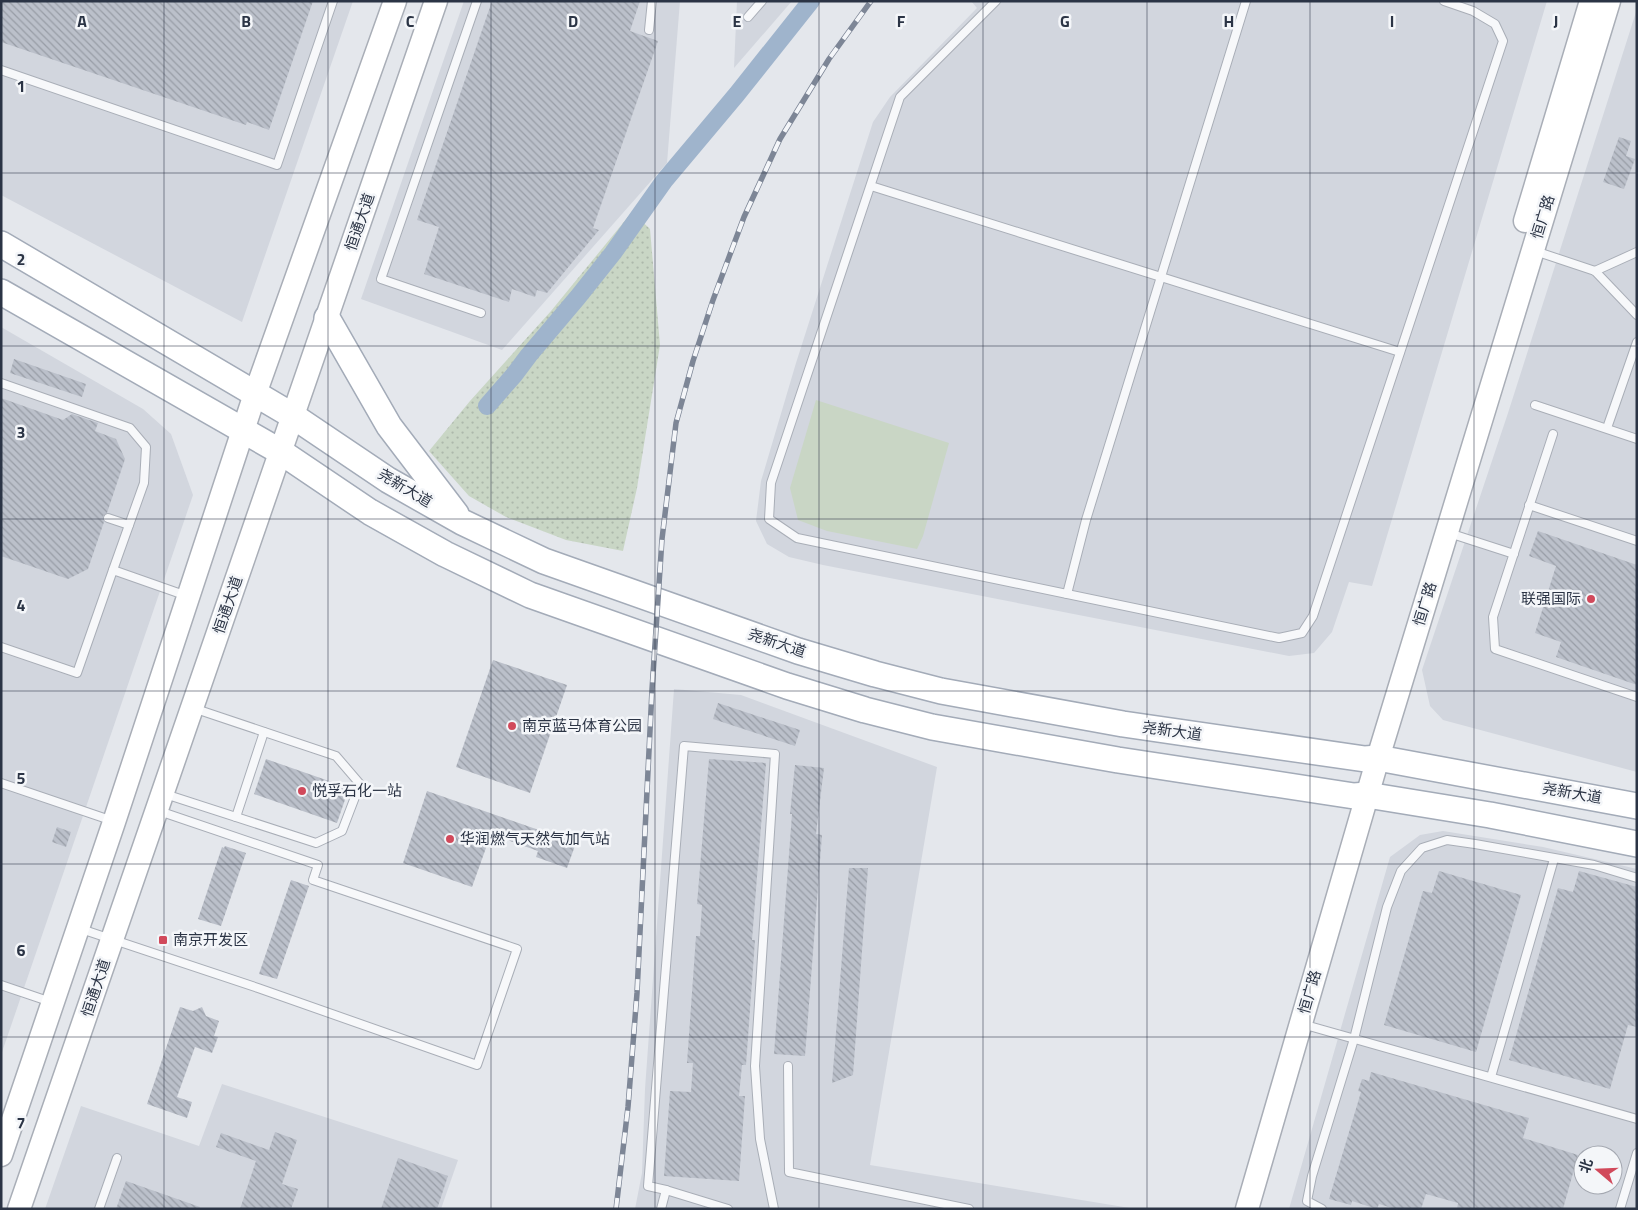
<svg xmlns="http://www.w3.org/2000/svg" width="1638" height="1210" font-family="'Titillium Web','Noto Sans SC',sans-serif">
  <defs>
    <pattern id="park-dots" width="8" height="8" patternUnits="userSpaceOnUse" patternTransform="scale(1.25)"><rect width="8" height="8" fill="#c9d6c5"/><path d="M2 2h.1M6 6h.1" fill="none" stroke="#adb8ab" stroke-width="1.8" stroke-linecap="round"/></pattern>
    <pattern id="building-back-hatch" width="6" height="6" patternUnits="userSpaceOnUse" patternTransform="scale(1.25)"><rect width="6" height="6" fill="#bbc0ca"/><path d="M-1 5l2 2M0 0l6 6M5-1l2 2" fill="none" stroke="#989da6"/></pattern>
  </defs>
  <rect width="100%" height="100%" fill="#e4e7ec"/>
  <!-- built -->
  <g fill="#d2d6de" fill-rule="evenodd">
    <polygon points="1,1 353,1 242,322 1,195"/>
    <polygon points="464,1 680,1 667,163 502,350 361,299"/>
    <polygon points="737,1 792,1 734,68"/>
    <polygon points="971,1 1547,1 1372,586 1349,582 1332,632 1314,653 1289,656 823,565 789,557 767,544 756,521 761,481 796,363 873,122 890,97 977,8"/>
    <polygon points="1637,9 1637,772 1443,720 1430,706 1422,670 1508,413"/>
    <polygon points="1,327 143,409 171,434 193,495 1,1055"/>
    <polygon points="674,689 741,695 937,767 870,1165 1136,1209 635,1209 642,1173 645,1089"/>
    <path d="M1443,831L1543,847L1637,869V1209H1289L1390,857L1420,835ZM1583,1155H1613V1185H1583Z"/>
    <polygon points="222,1084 458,1160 441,1209 45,1209 81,1106 199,1146"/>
  </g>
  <!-- grass -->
  <polygon fill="#c9d6c5" points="816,400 949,443 923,536 917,549 827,531 798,520 790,488"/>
  <!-- park -->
  <polygon fill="url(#park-dots)" points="632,212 650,229 660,345 637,488 623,551 566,540 506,517 469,496 429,451 470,401 551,311"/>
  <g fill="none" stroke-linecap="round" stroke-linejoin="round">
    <!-- canal -->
    <polyline stroke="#9fb4cc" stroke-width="18" points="487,406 514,375 529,355 578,297 613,253 664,181 737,94 811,1"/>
  </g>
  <!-- building -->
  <g fill="url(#building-back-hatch)">
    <polygon points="1,1 313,1 269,130 247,122 246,125 1,42"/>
    <polygon points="492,1 640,1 630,31 658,41 593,228 599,230 547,293 537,290 535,297 512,289 509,302 424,274 439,227 417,220"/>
    <polygon points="1619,137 1631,141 1626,156 1635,159 1624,189 1603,182"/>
    <polygon points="14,359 86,384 82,397 10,373"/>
    <polygon points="1,398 63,420 72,414 98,423 95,431 116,439 125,459 107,513 103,516 104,522 88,569 68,579 1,556"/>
    <polygon points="1538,531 1637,565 1637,685 1556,657 1561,642 1535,633 1556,566 1529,556"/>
    <polygon points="493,660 567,685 530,793 456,767"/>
    <polygon points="718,703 800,730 795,746 713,719"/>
    <polygon points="266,759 349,788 337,823 254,794"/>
    <polygon points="709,759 766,763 752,940 755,940 746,1065 742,1065 739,1096 745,1096 739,1181 664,1176 670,1091 691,1092 693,1063 687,1063 696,936 700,936 702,905 697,904"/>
    <polygon points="795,765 824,768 816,834 822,835 805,1056 774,1054 792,814 790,814"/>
    <polygon points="427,791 576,843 567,868 536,857 538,851 491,834 472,887 403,863"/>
    <polygon points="57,827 71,832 66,847 52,842"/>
    <polygon points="225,846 246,853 221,926 198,919 222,847 224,848"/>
    <polygon points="849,868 868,868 853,1075 832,1083"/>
    <polygon points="1439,871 1521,895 1476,1052 1384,1025 1423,891 1432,893"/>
    <polygon points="1579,871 1637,887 1637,1027 1628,1025 1610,1089 1509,1060 1558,888 1573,892"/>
    <polygon points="291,880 309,886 277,979 259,974"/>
    <polygon points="180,1007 193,1011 202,1007 206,1016 219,1021 214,1036 218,1037 212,1053 195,1047 177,1097 192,1102 187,1118 147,1104"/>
    <polygon points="1371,1072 1529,1118 1523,1138 1578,1155 1563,1209 1457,1209 1458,1203 1426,1194 1421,1209 1395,1209 1379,1204 1377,1209 1352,1201 1351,1205 1329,1199 1361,1092 1358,1091 1362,1079 1369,1081"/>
    <polygon points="275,1132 297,1140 282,1184 298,1189 291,1209 240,1209 256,1161 216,1147 221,1133 269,1150"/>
    <polygon points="398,1158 448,1176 437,1209 381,1209"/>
    <polygon points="126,1181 200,1207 199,1209 116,1209"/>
  </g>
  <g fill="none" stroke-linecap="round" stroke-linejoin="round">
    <!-- lane casing -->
    <g stroke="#a9aeb7" stroke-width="10">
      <g id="lane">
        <polyline points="477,1 381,279 481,313"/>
        <polyline points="996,1 900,97 771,483 769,519 797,538 1279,638 1302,633 1313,616 1503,41 1495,24 1473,11 1444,1"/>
        <polyline points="748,17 762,1"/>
        <polyline points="649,30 652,1"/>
        <polyline points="1,70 277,165 333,1"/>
        <polyline points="871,186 1400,352"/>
        <polyline points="1535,251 1595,271 1637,315"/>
        <polyline points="1595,271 1637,252"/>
        <polyline points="1,383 130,428 146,447 144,483 113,570"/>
        <polyline points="1535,405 1637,439"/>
        <polyline points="1607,428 1637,342"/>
        <polyline points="1553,434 1493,617 1495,649 1637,697"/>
        <polyline points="1529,505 1637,541"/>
        <polyline points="108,518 129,525"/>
        <polyline points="1449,533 1514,554"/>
        <polyline points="1067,594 1086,520 1246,1"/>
        <polyline points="1,647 77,673 113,570 187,596"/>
        <polyline points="1,783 113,821"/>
        <polyline points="165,794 316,843 342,831 360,784 336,756 193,708"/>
        <polyline points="236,817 264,732"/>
        <polyline points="81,929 258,988 477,1065 517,949 313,880 318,865 159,811"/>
        <polyline points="1,985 51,1002"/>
        <polyline points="1302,1024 1637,1119"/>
        <polyline points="788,1066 789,1172 969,1209"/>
        <polyline points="1491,1077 1554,859"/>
        <polyline points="666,1190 648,1186 684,746 775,754 755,1066 760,1139 774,1209"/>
        <polyline points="99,1209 117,1158"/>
        <polyline points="661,1209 666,1190 728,1209"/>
        <polyline points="1322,1209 1307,1201 1312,1176 1354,1039 1387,907 1401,871 1422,848 1447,840 1475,844 1594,865 1637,878"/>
        <polyline points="1620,1209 1637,1153"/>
      </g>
    </g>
    <!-- secondary casing -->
    <g stroke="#a9aeb7" stroke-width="25">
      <g id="secondary">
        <polyline points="1525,221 1591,1"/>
        <polyline points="1,1155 114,822 255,394 395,1"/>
        <polyline points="19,1209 436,1"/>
        <polyline points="1247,1209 1378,758 1609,1"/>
      </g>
    </g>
    <!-- primary casing -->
    <g stroke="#a3abb8" stroke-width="28">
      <g id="primary">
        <polyline points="1,244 293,416 388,480 462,522 544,561 798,651 875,674 941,691 1123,724 1365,759 1378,758 1637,806"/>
        <polyline points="1,292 281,452 370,512 445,554 530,595 787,686 865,710 932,727 1118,760 1354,796 1367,795 1490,815 1637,844"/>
        <polyline points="327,318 389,426 456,514"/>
      </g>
    </g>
    <!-- lane -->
    <use href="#lane" stroke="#f7f8fa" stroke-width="8"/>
    <!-- secondary -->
    <use href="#secondary" stroke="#fff" stroke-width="22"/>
    <!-- primary -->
    <use href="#primary" stroke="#fff" stroke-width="25"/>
    <!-- rail casing -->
    <g stroke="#7d8696" stroke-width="5.5">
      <polyline id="rail" points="616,1209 628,1107 637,993 652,690 662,539 676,423 693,361 713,300 744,217 780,139 829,59 871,1"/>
    </g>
    <!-- rail -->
    <use href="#rail" stroke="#f4f6f9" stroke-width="4" stroke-dasharray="11" stroke-linecap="butt"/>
  </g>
  <!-- grid -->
  <path fill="none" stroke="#2b3445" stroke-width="1" stroke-opacity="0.55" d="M164,1V1209M328,1V1209M491,1V1209M655,1V1209M819,1V1209M983,1V1209M1147,1V1209M1310,1V1209M1474,1V1209M1,173H1637M1,346H1637M1,519H1637M1,691H1637M1,864H1637M1,1037H1637"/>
  <!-- markers -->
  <g fill="#d1495b" stroke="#f4f6f9" stroke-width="2">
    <circle cx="1591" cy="599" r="5"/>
    <circle cx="512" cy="726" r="5"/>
    <circle cx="302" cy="791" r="5"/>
    <circle cx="450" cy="839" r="5"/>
    <rect x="158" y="935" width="10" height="10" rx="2.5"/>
  </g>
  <g text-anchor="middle" stroke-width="5" stroke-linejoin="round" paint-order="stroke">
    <!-- street labels -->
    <g font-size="15" fill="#2b3445" stroke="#f4f6f9">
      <text transform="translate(1543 217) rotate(-73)" y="5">恒广路</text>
      <text transform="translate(360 222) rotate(-71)" y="5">恒通大道</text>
      <text transform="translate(405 488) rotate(31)" y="5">尧新大道</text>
      <text transform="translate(1425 604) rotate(-73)" y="5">恒广路</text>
      <text transform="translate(228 605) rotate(-71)" y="5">恒通大道</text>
      <text transform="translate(777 643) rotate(19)" y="5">尧新大道</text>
      <text transform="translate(1172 731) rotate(8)" y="5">尧新大道</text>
      <text transform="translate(1572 793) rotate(10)" y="5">尧新大道</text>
      <text transform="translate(96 988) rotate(-72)" y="5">恒通大道</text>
      <text transform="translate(1310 992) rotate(-74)" y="5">恒广路</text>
    </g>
    <!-- poi labels -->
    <g font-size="15" fill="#2b3445" stroke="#f4f6f9" text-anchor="start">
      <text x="1581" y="604" text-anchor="end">联强国际</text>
      <text x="522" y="731">南京蓝马体育公园</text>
      <text x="312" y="796">悦孚石化一站</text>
      <text x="460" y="844">华润燃气天然气加气站</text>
      <text x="173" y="945">南京开发区</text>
    </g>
  </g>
  <g font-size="16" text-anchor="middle" font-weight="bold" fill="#2b3445" stroke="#f4f6f9" stroke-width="5" stroke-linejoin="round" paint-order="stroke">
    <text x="82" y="27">A</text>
    <text x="246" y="27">B</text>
    <text x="410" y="27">C</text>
    <text x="573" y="27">D</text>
    <text x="737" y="27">E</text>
    <text x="901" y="27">F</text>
    <text x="1065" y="27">G</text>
    <text x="1229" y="27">H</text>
    <text x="1392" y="27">I</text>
    <text x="1556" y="27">J</text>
    <text x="21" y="92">1</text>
    <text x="21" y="265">2</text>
    <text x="21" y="438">3</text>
    <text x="21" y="611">4</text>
    <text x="21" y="784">5</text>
    <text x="21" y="956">6</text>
    <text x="21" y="1129">7</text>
  </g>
  <!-- border -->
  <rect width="1638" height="1210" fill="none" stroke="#2b3445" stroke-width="5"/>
  <!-- north arrow -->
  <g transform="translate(1598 1170) rotate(289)"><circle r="24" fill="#f4f6f9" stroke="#a4a8b1"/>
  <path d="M0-4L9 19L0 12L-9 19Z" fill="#d1495b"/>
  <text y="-8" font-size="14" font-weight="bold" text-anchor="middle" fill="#2b3445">北</text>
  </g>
</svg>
